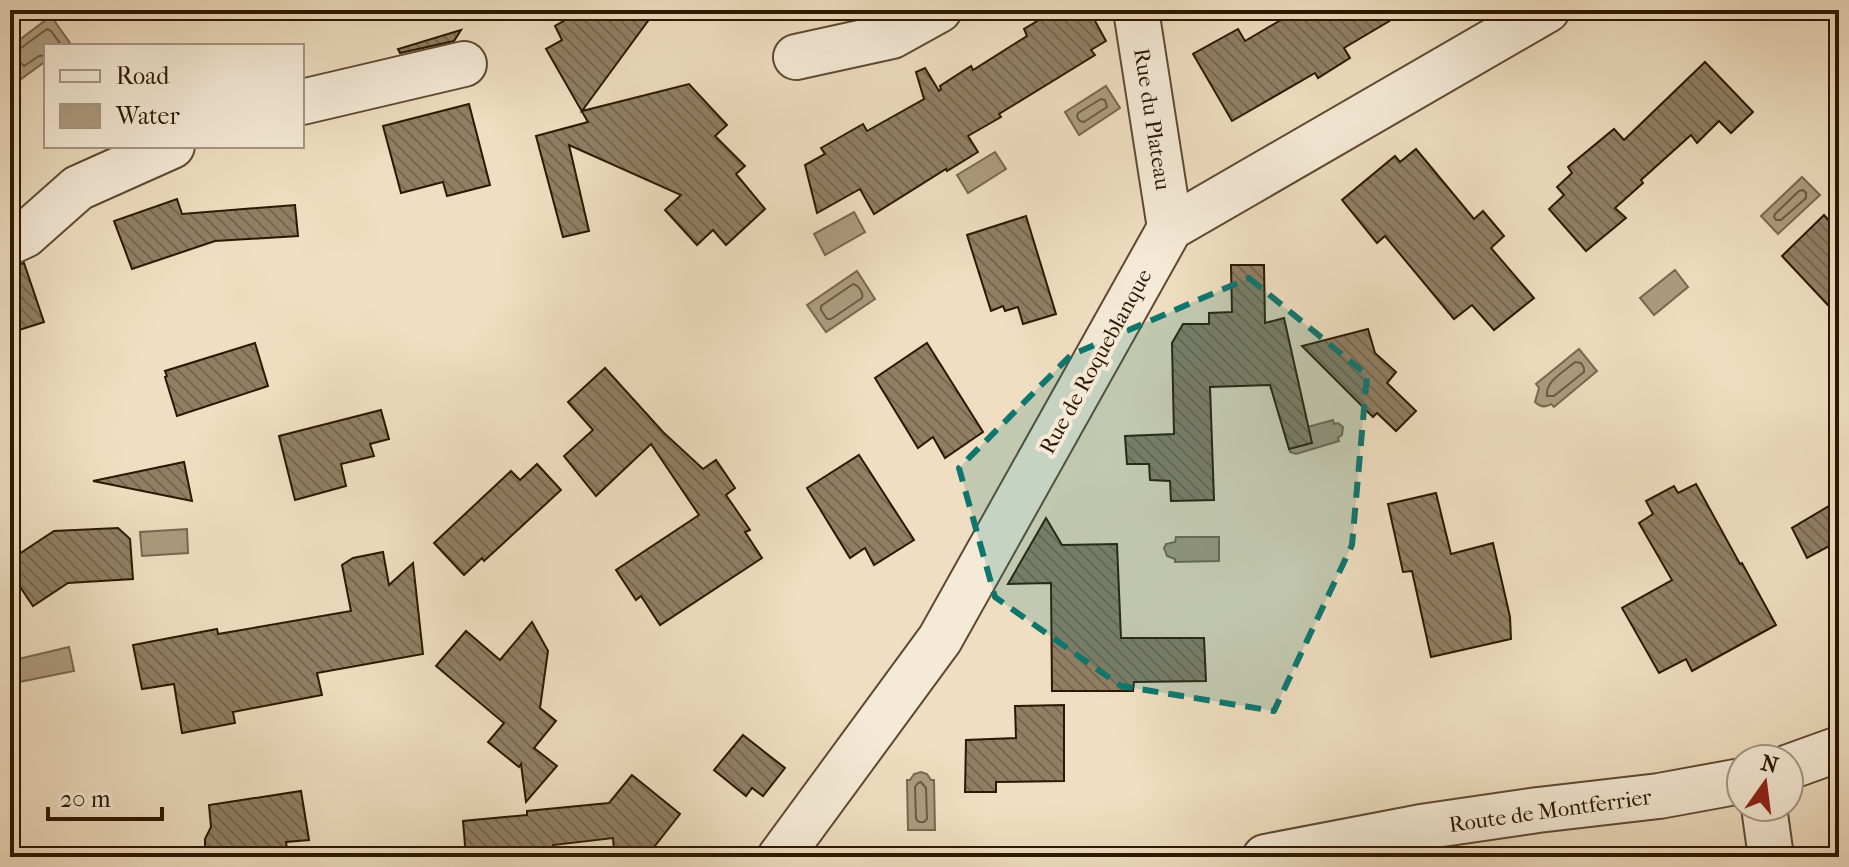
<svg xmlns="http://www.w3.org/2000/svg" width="1849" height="867" font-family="'IM FELL French Canon',serif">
  <defs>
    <pattern id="building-back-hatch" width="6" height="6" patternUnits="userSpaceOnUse" patternTransform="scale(2)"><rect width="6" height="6" fill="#917f65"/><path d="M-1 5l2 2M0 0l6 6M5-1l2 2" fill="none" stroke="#776751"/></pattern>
  </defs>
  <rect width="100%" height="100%" fill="#efdec1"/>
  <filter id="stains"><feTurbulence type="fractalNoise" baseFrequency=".0025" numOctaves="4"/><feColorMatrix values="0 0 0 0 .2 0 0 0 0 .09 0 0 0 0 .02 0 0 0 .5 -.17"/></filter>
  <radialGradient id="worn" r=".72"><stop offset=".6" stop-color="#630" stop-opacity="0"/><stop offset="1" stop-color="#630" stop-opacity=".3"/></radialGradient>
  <!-- water -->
  <g fill="#ad9b80" stroke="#79674e" stroke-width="2">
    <polygon points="51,16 70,43 66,46 46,46 46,61 21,79 10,63 10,47"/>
    <polygon points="1106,86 1120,108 1079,135 1065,112"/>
    <polygon points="995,152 1006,169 968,193 957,175"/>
    <polygon points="1802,177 1820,195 1778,234 1761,216"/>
    <polygon points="854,212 865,232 825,255 814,234"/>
    <polygon points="1675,270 1688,287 1654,315 1640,298"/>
    <polygon points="857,271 875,299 826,332 807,305"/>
    <path d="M1579,349L1597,371L1554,407L1551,404C1545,408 1540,407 1535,402L1539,388L1536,384Z"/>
    <polygon points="1333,420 1334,424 1338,423 1343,427 1342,435 1338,438 1339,441 1296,454 1290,452 1287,436 1289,432"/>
    <polygon points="187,529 188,553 142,556 140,532"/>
    <polygon points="1176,537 1219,537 1219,561 1175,562 1175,559 1167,556 1164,548 1166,544 1175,542"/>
    <polygon points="69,647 74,671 19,682 14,660"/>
    <polygon points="921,772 927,774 931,780 934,780 935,830 908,830 907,780 910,780 914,774"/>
  </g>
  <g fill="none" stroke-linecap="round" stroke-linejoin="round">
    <!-- shore -->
    <g stroke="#6c5a41" stroke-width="2">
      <polyline points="46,55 39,56 24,66 13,56 14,53 47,29 51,31 62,46"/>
      <polygon points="1101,99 1105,100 1107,107 1084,122 1080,121 1077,117 1078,113"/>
      <polygon points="1803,190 1806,193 1806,198 1781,220 1776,220 1774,217 1775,214 1799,191"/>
      <path d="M853,284C858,285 864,293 862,298L831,319H827L821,310V306Z"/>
      <path d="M1575,362L1581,363L1584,368V372L1554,396H1547C1545,381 1564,372 1575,362Z"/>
      <polygon points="921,782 926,788 927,819 924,822 919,822 916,819 915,787 918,783"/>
    </g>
  </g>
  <!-- building -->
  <g fill="url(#building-back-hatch)" stroke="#2c1802" stroke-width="2">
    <polygon points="583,10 656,10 582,111 689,84 727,125 715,136 745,166 736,174 765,209 726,245 713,230 697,245 665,210 681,195 569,145 589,231 563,237 536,136 588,122 546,49 562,40 555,26"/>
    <polygon points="1056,10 1089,10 1106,41 1091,50 1095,55 999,114 1001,117 968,136 978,152 947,171 946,169 874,214 860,189 817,213 805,165 825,154 821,148 863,124 867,131 924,99 916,72 925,68 939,91 941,89 940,86 971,66 973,70 1027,36 1024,29"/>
    <polygon points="1298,10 1408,10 1344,48 1350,58 1318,78 1315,73 1232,121 1193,54 1238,29 1245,41"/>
    <polygon points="461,30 454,41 400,53 398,49"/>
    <polygon points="1705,62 1753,112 1731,133 1719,121 1697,143 1691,135 1641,180 1643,183 1615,208 1626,218 1586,251 1549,209 1564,195 1557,187 1572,173 1568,167 1614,129 1624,140"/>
    <polygon points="469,104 490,185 447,196 443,182 401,193 383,126"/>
    <polygon points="1416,149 1474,219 1483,211 1504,236 1491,248 1534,298 1494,330 1472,305 1454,319 1385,236 1377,243 1342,200 1395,156 1400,162"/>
    <polygon points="177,199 182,214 295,205 298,236 215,241 132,269 114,221"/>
    <polygon points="1824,215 1839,232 1839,317 1782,256"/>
    <polygon points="1026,216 1056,314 1023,324 1018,307 1005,311 1003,306 991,311 967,235"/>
    <polygon points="24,263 44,322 10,333 10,267"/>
    <polygon points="1231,265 1264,265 1265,323 1284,318 1312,443 1289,449 1270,385 1210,387 1214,500 1171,501 1170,481 1150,480 1149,464 1127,464 1125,436 1174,434 1172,343 1183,324 1209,324 1209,313 1232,312"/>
    <polygon points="1368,329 1375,353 1396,372 1387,383 1416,411 1396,431 1377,413 1373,417 1302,346"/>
    <polygon points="255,343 268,386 177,416 165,377 167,376 165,371"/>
    <polygon points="927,343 983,432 945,458 933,437 918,448 875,378"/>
    <polygon points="605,368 663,432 703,469 716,460 735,488 726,495 750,530 745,532 762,558 660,625 641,596 636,600 616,570 699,515 651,444 596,496 564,456 593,430 568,402"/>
    <polygon points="381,410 389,439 370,444 374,456 341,464 346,486 295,500 279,436"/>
    <polygon points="859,455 914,540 874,565 865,548 850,558 807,488"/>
    <polygon points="184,462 192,501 93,481"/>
    <polygon points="537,464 561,490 484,561 482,558 464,575 434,543 511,471 520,480"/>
    <polygon points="1696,484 1740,564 1742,563 1776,625 1692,671 1686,659 1659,673 1622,608 1672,580 1639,523 1653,514 1646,501 1674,486 1678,493"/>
    <polygon points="1436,493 1451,554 1493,543 1510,617 1511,639 1431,657 1412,571 1403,572 1388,504"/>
    <polygon points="1839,500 1839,541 1807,558 1792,528"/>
    <polygon points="1046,518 1062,545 1117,544 1121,638 1204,638 1206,681 1134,682 1133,691 1052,691 1051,583 1008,584"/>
    <polygon points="118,528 130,539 133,579 68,583 33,606 10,572 10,560 54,531"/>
    <polygon points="383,552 389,585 413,563 423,654 317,673 322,695 233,712 235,723 182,733 174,684 142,689 133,645 217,629 218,634 351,611 342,565 353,558"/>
    <polygon points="532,622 548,651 540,708 556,721 534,748 557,766 526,802 521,764 519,767 488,742 504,723 436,666 466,631 500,660"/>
    <polygon points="1064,705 1064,781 996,782 996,792 965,792 966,740 1016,738 1015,706"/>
    <polygon points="743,735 785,768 763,796 752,788 746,796 714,770"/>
    <polygon points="632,775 680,814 654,847 614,851 613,838 553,845 554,852 501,857 466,857 463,821 527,815 527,811 609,803"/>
    <polygon points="301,791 309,840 286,842 287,849 235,857 205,857 205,839 211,827 209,805"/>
  </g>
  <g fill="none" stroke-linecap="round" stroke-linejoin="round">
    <!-- minor casing -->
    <g stroke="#5d4a32" stroke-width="48">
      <g id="minor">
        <polyline points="1136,10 1170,228"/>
        <polyline points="796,57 892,36 939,10"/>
        <polyline points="302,102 464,64"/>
        <polyline points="10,242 25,235 78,188 172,146"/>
        <polyline points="1764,807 1771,857"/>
        <polyline points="780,857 940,639 1170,228 1547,10"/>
      </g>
    </g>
    <!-- tertiary casing -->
    <g stroke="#5d4a32" stroke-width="48">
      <g id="tertiary">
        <polyline points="1789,767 1839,749"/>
        <polyline points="1265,857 1421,827 1538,810 1659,796 1741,781"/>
      </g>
    </g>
    <!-- minor -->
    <use href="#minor" stroke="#f5ead7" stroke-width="44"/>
    <!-- tertiary -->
    <use href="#tertiary" stroke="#f5ead7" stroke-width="44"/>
  </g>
  <!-- marked area -->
  <path fill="#0f766e" fill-opacity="0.2" stroke="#0f766e" stroke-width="6" stroke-dasharray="16 10" stroke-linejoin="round" d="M1249,278L1367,375L1352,545L1274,711L1121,686L995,597L959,468L1071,355Z"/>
  <g text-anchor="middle" stroke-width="8" stroke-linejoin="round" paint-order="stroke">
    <!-- street labels -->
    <g font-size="22" fill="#2c1802" stroke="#f5ead7">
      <text transform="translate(1153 119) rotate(81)" y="8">Rue du Plateau</text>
      <text transform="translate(1095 361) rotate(-61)" y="8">Rue de Roqueblanque</text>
      <text transform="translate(1550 810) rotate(-8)" y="8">Route de Montferrier</text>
    </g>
  </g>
  <!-- margin -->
  <rect width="1849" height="867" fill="none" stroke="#efdec1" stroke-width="40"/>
  <rect x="12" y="12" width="1825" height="843" fill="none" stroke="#2c1802" stroke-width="4"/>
  <rect x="20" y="20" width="1809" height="827" fill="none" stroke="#2c1802" stroke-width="2"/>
  <!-- legend -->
  <rect x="44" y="44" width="260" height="104" fill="#f5ead7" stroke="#a59682" stroke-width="2"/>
  <rect x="60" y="70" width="40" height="12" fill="#f5ead7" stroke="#a59682" stroke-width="2"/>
  <text x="116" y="84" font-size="24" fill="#2c1802">Road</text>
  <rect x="60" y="104" width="40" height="24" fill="#ad9b80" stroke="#a59682" stroke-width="2"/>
  <text x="116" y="124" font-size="24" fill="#2c1802">Water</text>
  <!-- north arrow -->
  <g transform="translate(1765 783) rotate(14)"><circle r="38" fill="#f5ead7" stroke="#a59682" stroke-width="2"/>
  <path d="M0-6L14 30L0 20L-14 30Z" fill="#8f2418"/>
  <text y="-12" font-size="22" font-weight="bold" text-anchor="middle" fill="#2c1802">N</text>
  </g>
  <!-- scale -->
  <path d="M48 807v12h114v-12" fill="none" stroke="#2c1802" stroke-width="4"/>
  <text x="60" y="807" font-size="24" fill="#2c1802" stroke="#f5ead7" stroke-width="6" paint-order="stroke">20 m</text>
  <rect width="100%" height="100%" filter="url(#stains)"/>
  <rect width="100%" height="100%" fill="url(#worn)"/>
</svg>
